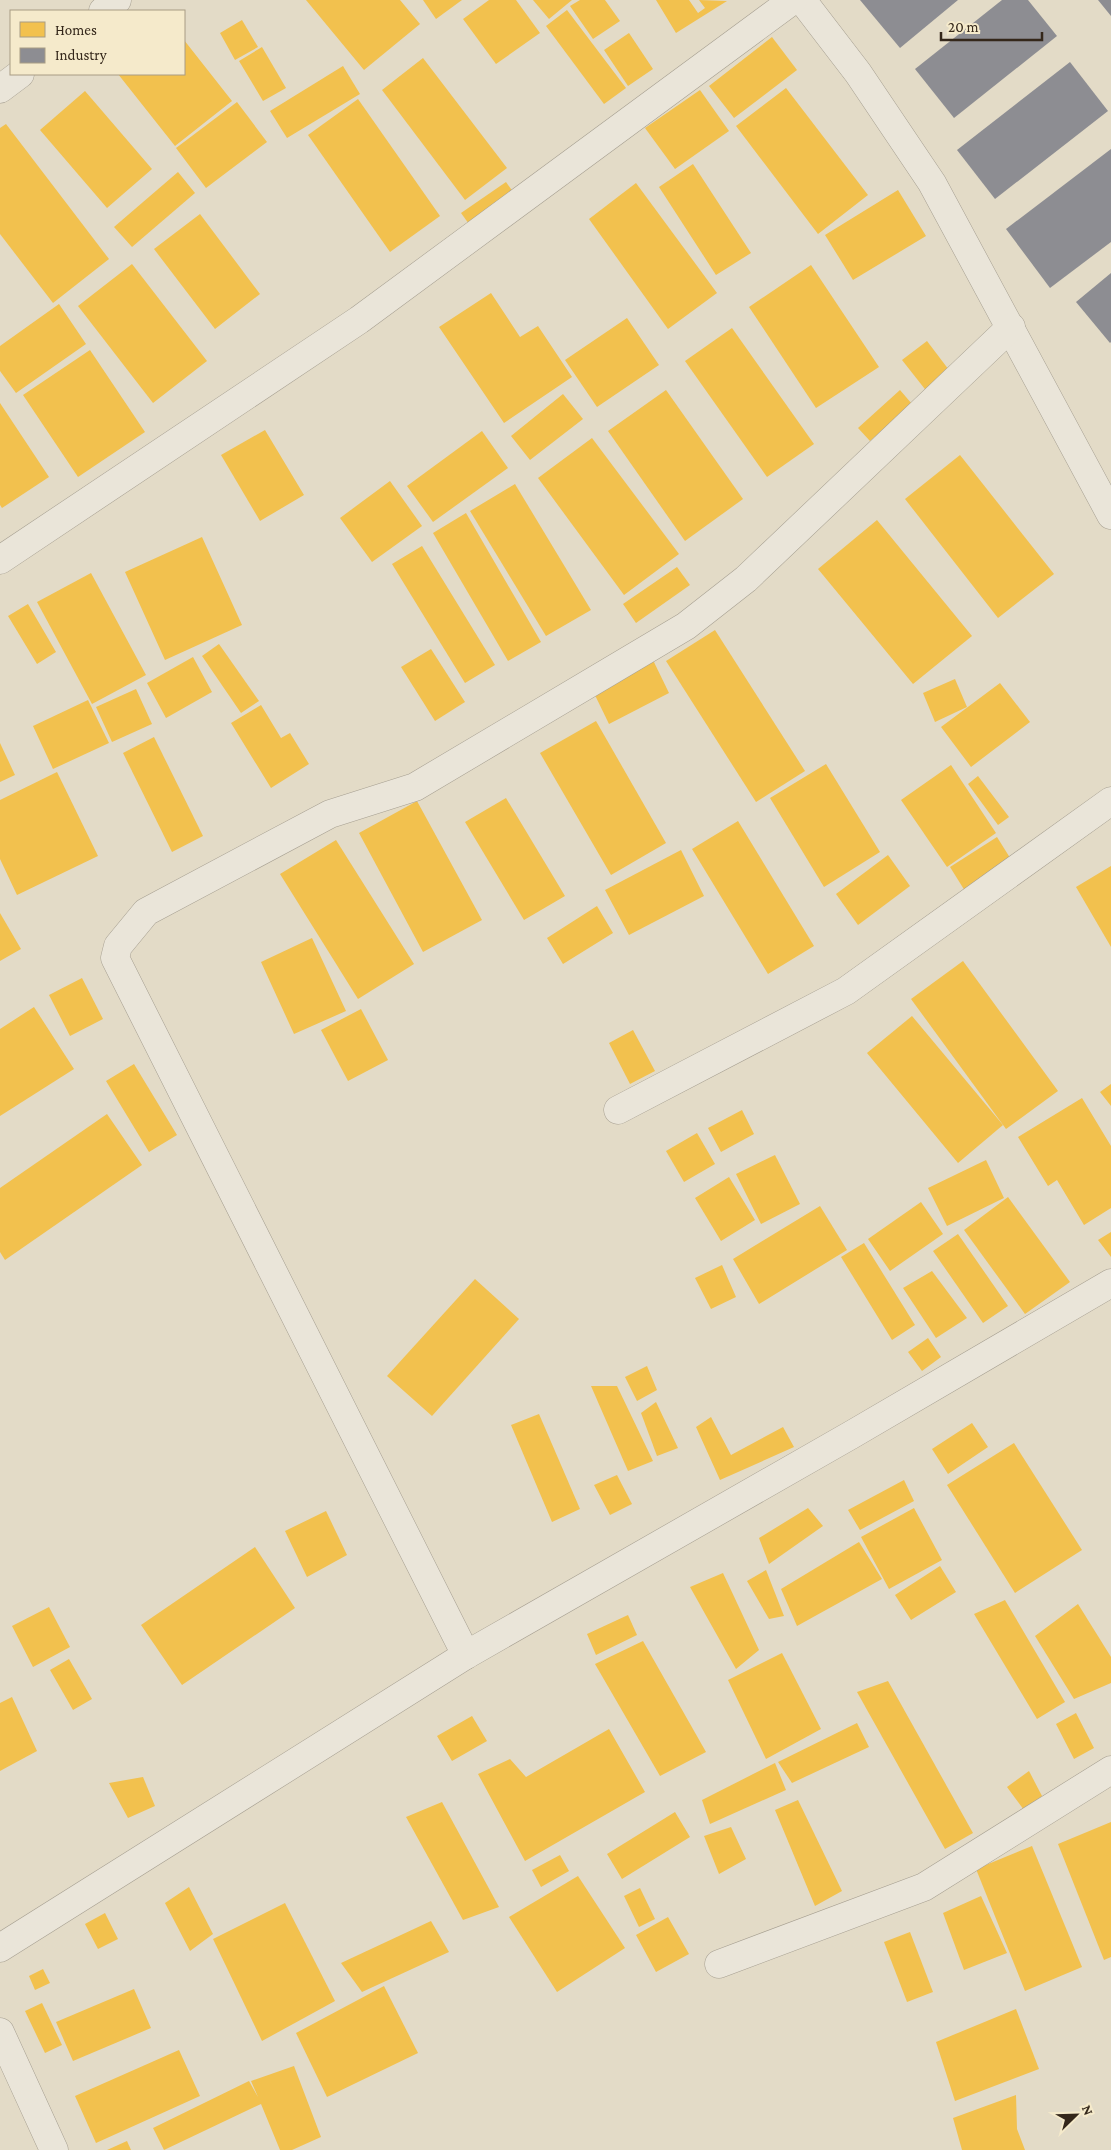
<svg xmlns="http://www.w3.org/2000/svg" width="1111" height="2150" font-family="'Crimson Pro',serif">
  <rect width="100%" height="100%" fill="#e3dbc7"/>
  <!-- homes -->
  <g fill="#f2c14e">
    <polygon points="306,0 400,0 420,24 364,70"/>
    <polygon points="423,0 462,0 436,19"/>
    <polygon points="489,0 516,0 540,33 496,64 463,19"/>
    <polygon points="533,0 572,0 549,19"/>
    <polygon points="580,0 605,0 620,21 593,39 570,6"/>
    <polygon points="656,0 689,0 698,13 705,8 699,0 727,1 676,33"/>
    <polygon points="567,10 626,88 604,104 546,26"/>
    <polygon points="242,20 258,47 235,60 220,33"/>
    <polygon points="629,33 653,69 628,86 604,50"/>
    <polygon points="772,37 797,70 734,118 709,86"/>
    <polygon points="184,40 232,101 175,146 118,74 184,74"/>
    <polygon points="262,47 286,88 263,101 239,61"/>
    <polygon points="423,58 507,168 465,200 382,90"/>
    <polygon points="343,66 360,94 287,138 270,111"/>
    <polygon points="786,88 868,195 818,234 736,126"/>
    <polygon points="700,90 729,131 675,169 645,128"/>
    <polygon points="85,91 152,169 107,208 40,130"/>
    <polygon points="358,99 440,216 390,252 308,135"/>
    <polygon points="237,102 267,142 206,188 176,148"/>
    <polygon points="6,124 109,259 53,303 0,234 0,128"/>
    <polygon points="693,164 751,253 716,275 659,187"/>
    <polygon points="178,172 195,193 132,247 114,227"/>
    <polygon points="506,182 518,199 474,231 461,213"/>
    <polygon points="636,183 717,293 668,329 589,219"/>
    <polygon points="898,190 926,236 853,280 825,235"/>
    <polygon points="200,214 260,294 215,329 154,249"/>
    <polygon points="132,264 207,361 153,403 78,306"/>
    <polygon points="811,265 879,367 816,408 749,307"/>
    <polygon points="491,293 520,337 538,326 572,377 504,423 439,327"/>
    <polygon points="59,304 86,344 16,393 0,371 0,346"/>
    <polygon points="627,318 659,365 597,407 565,360"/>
    <polygon points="732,328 814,444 767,477 685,361"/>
    <polygon points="927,341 952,374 928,393 902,360"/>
    <polygon points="90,350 145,432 78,477 23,395"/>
    <polygon points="666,390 743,499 685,541 608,431"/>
    <polygon points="900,390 912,404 870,441 858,428"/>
    <polygon points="563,394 583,419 530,460 511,436"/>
    <polygon points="0,403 49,477 2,508 0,505"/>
    <polygon points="265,430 304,495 260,521 221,455"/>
    <polygon points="482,431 508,468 433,522 407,486"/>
    <polygon points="592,438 679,554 624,595 538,478"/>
    <polygon points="960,455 1054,574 998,618 905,499"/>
    <polygon points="390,481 422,526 372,562 340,518"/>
    <polygon points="515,484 591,610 546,636 470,511"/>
    <polygon points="466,513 541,642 508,661 433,533"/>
    <polygon points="877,520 972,636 913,684 818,569"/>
    <polygon points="202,537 242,625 165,660 125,572"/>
    <polygon points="422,546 495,665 465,683 392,564"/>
    <polygon points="677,567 690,585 636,623 623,604"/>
    <polygon points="91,573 146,675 92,704 37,602"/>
    <polygon points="28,604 56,652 37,664 8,616"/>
    <polygon points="715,630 805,771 756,802 666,661"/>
    <polygon points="219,644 259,701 241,713 202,656"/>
    <polygon points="431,649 465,702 435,721 401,667"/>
    <polygon points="193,657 212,692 166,718 147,683"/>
    <polygon points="652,658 669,693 609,724 592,689"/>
    <polygon points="955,679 967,707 935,722 923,693"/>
    <polygon points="1000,683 1030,722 971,767 941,727"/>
    <polygon points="136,689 152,724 112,742 96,707"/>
    <polygon points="88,700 109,743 53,769 33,726"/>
    <polygon points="261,705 281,738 290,733 309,764 271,788 231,723"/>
    <polygon points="596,721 666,843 611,875 540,753"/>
    <polygon points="154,737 203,836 172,852 123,753"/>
    <polygon points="0,743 15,775 0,782"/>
    <polygon points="826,764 880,852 824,887 770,798"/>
    <polygon points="951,765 996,833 947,867 901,800"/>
    <polygon points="57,772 98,856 17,895 0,859 0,800"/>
    <polygon points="978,776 1009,817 998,825 968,784"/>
    <polygon points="506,798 565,896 524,920 465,822"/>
    <polygon points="417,801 482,920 423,952 359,833"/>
    <polygon points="738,821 814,946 768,974 692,849"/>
    <polygon points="997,837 1012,861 965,891 950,867"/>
    <polygon points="336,840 414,964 358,999 280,874"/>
    <polygon points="681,850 704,896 629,935 605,890"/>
    <polygon points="888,855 910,886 858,925 836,894"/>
    <polygon points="1111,866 1111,947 1076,887"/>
    <polygon points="597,906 613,933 563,964 547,938"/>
    <polygon points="0,913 21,949 0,961"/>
    <polygon points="312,938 346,1011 294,1034 261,962"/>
    <polygon points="963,961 1058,1091 1006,1129 911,999"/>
    <polygon points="82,978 103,1019 70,1036 49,995"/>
    <polygon points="34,1007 74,1069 0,1116 0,1029"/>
    <polygon points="361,1009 388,1060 348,1081 321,1030"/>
    <polygon points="912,1016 1003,1125 958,1163 867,1053"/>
    <polygon points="633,1030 655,1071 630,1084 609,1043"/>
    <polygon points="134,1064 177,1135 149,1152 106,1081"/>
    <polygon points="1111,1084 1111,1106 1100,1092"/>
    <polygon points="1082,1098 1111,1146 1111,1208 1084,1225 1057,1180 1048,1186 1018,1137"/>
    <polygon points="742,1110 754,1134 721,1152 708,1128"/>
    <polygon points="107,1114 142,1165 5,1260 0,1252 0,1188"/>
    <polygon points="697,1133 715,1164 684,1182 666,1151"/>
    <polygon points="775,1155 800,1204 761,1224 736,1174"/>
    <polygon points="986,1160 1004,1198 947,1226 928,1188"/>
    <polygon points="729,1177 755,1220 721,1241 695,1198"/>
    <polygon points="1008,1197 1070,1282 1025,1314 964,1230"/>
    <polygon points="921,1202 943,1234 890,1271 868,1239"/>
    <polygon points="820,1206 847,1250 759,1304 733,1259"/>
    <polygon points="1111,1232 1111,1257 1098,1240"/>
    <polygon points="958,1234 1008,1306 983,1323 933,1251"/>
    <polygon points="864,1243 915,1325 892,1340 841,1257"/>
    <polygon points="722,1265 736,1297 711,1309 695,1278"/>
    <polygon points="932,1271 967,1318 936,1338 903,1288"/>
    <polygon points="475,1279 519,1319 432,1416 387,1376"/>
    <polygon points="928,1338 941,1357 922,1371 908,1352"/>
    <polygon points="647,1366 657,1390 637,1401 625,1377"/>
    <polygon points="591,1386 617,1386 653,1461 628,1471"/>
    <polygon points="656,1402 678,1448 657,1456 641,1413"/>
    <polygon points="539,1414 580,1509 552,1522 511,1425"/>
    <polygon points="711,1417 731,1455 783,1427 794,1447 720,1480 696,1427"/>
    <polygon points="972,1423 988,1447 948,1474 932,1449"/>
    <polygon points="1014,1443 1082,1550 1015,1593 947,1485"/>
    <polygon points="617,1475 632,1504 610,1515 594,1485"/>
    <polygon points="904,1480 914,1501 860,1530 848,1510"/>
    <polygon points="808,1508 823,1526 769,1564 759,1538"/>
    <polygon points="914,1508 942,1560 889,1589 861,1537"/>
    <polygon points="326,1511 347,1555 307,1577 285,1531"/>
    <polygon points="859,1542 882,1579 797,1626 781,1589"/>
    <polygon points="255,1547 295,1608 182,1685 141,1625"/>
    <polygon points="940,1566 956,1592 911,1620 895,1595"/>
    <polygon points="766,1570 784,1616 769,1619 747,1581"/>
    <polygon points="723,1573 759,1650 736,1669 690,1587"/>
    <polygon points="1005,1600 1065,1702 1037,1719 974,1614"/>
    <polygon points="1078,1604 1111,1657 1111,1683 1074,1699 1035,1636"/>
    <polygon points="49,1607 70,1647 33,1667 12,1626"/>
    <polygon points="628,1615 637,1635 596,1655 587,1634"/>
    <polygon points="643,1641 706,1752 660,1776 595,1664"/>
    <polygon points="782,1653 821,1729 766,1759 728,1680"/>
    <polygon points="69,1659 92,1699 73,1710 50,1670"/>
    <polygon points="888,1681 973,1833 945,1849 857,1692"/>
    <polygon points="12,1697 37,1751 0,1771 0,1703"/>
    <polygon points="1076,1713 1094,1748 1074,1759 1056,1724"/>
    <polygon points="472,1716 487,1741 452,1761 437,1736"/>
    <polygon points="857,1723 869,1747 792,1783 778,1762"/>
    <polygon points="609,1729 645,1792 525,1861 478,1774 510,1759 526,1777"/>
    <polygon points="775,1763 786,1790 710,1824 702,1800"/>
    <polygon points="1029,1771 1042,1796 1024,1810 1007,1787"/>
    <polygon points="143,1777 155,1806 128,1818 109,1783"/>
    <polygon points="798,1800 842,1891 815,1906 775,1810"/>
    <polygon points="442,1802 499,1907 463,1920 406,1817"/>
    <polygon points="675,1812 690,1837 622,1879 607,1854"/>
    <polygon points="1111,1822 1111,1957 1104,1960 1058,1844"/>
    <polygon points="731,1827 746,1859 719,1874 704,1836"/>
    <polygon points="1032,1846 1082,1967 1025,1991 976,1869"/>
    <polygon points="560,1855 569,1871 541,1887 532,1870"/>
    <polygon points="578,1876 625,1948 557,1992 509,1917"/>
    <polygon points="189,1887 213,1934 190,1951 165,1903"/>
    <polygon points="640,1888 655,1919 639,1927 624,1896"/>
    <polygon points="981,1896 1007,1953 964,1970 943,1913"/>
    <polygon points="285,1903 335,2001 262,2041 213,1939"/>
    <polygon points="105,1913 118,1939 98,1949 85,1924"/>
    <polygon points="668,1917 689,1954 656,1972 636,1935"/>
    <polygon points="431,1921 449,1952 362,1992 341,1963"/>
    <polygon points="910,1932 933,1992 907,2002 884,1942"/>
    <polygon points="43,1969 50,1983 35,1990 29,1976"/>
    <polygon points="384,1986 418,2053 327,2097 296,2033"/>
    <polygon points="134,1989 151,2028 73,2061 56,2022"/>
    <polygon points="42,2003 62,2045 45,2053 25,2011"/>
    <polygon points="1016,2009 1039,2069 955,2101 936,2042"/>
    <polygon points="179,2050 200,2096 96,2143 75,2096"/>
    <polygon points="294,2066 321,2137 292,2150 280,2150 261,2104 164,2150 153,2128 249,2081 258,2097 251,2081"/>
    <polygon points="1016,2095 1017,2129 1025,2150 962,2150 953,2118"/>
    <polygon points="127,2141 131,2150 107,2150"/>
  </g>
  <!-- industry -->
  <g fill="#8d8d92">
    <polygon points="860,0 958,0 900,48"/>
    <polygon points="1002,0 1028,0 1057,36 954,118 915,69"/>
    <polygon points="1098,0 1111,0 1111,16"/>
    <polygon points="1070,62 1108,111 995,199 957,150"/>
    <polygon points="1111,149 1111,242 1050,288 1006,229"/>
    <polygon points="1111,273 1111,342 1110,343 1076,302"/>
  </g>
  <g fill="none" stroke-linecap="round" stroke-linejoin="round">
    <!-- street casing -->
    <g stroke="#a69f91" stroke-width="29">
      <g id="street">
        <polyline points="802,0 858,73 932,183 1111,515"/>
        <polyline points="103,11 117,0"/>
        <polyline points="0,89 20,74"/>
        <polyline points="0,560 359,320 793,0"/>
        <polyline points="618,1110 846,991 1111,801"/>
        <polyline points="466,1655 115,958 118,946 146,912 330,814 415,787 686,626 746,579 1011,327"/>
        <polyline points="0,1948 466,1655 851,1435 1111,1283"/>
        <polyline points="719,1964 924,1887 1111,1770"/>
        <polyline points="0,2032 54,2150"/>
      </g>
    </g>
    <!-- street -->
    <use href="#street" stroke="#eae5d9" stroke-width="28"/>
  </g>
  <!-- legend -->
  <rect x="10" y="10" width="175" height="65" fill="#f5eacb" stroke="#a89c84"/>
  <rect x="20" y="22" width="25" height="15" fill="#f2c14e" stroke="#a89c84"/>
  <text x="55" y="35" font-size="15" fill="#34271a">Homes</text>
  <rect x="20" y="48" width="25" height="15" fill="#8d8d92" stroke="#a89c84"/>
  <text x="55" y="60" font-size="15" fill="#34271a">Industry</text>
  <!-- north arrow -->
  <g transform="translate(1076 2115) rotate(67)" stroke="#f5eacb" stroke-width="4" paint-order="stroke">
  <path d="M0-4L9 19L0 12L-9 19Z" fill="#34271a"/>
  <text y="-8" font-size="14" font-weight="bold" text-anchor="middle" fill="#34271a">N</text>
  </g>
  <!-- scale -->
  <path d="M941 32v8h101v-8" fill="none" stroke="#34271a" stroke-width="2.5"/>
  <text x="948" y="32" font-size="15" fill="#34271a" stroke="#f5eacb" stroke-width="4" paint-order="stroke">20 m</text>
</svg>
